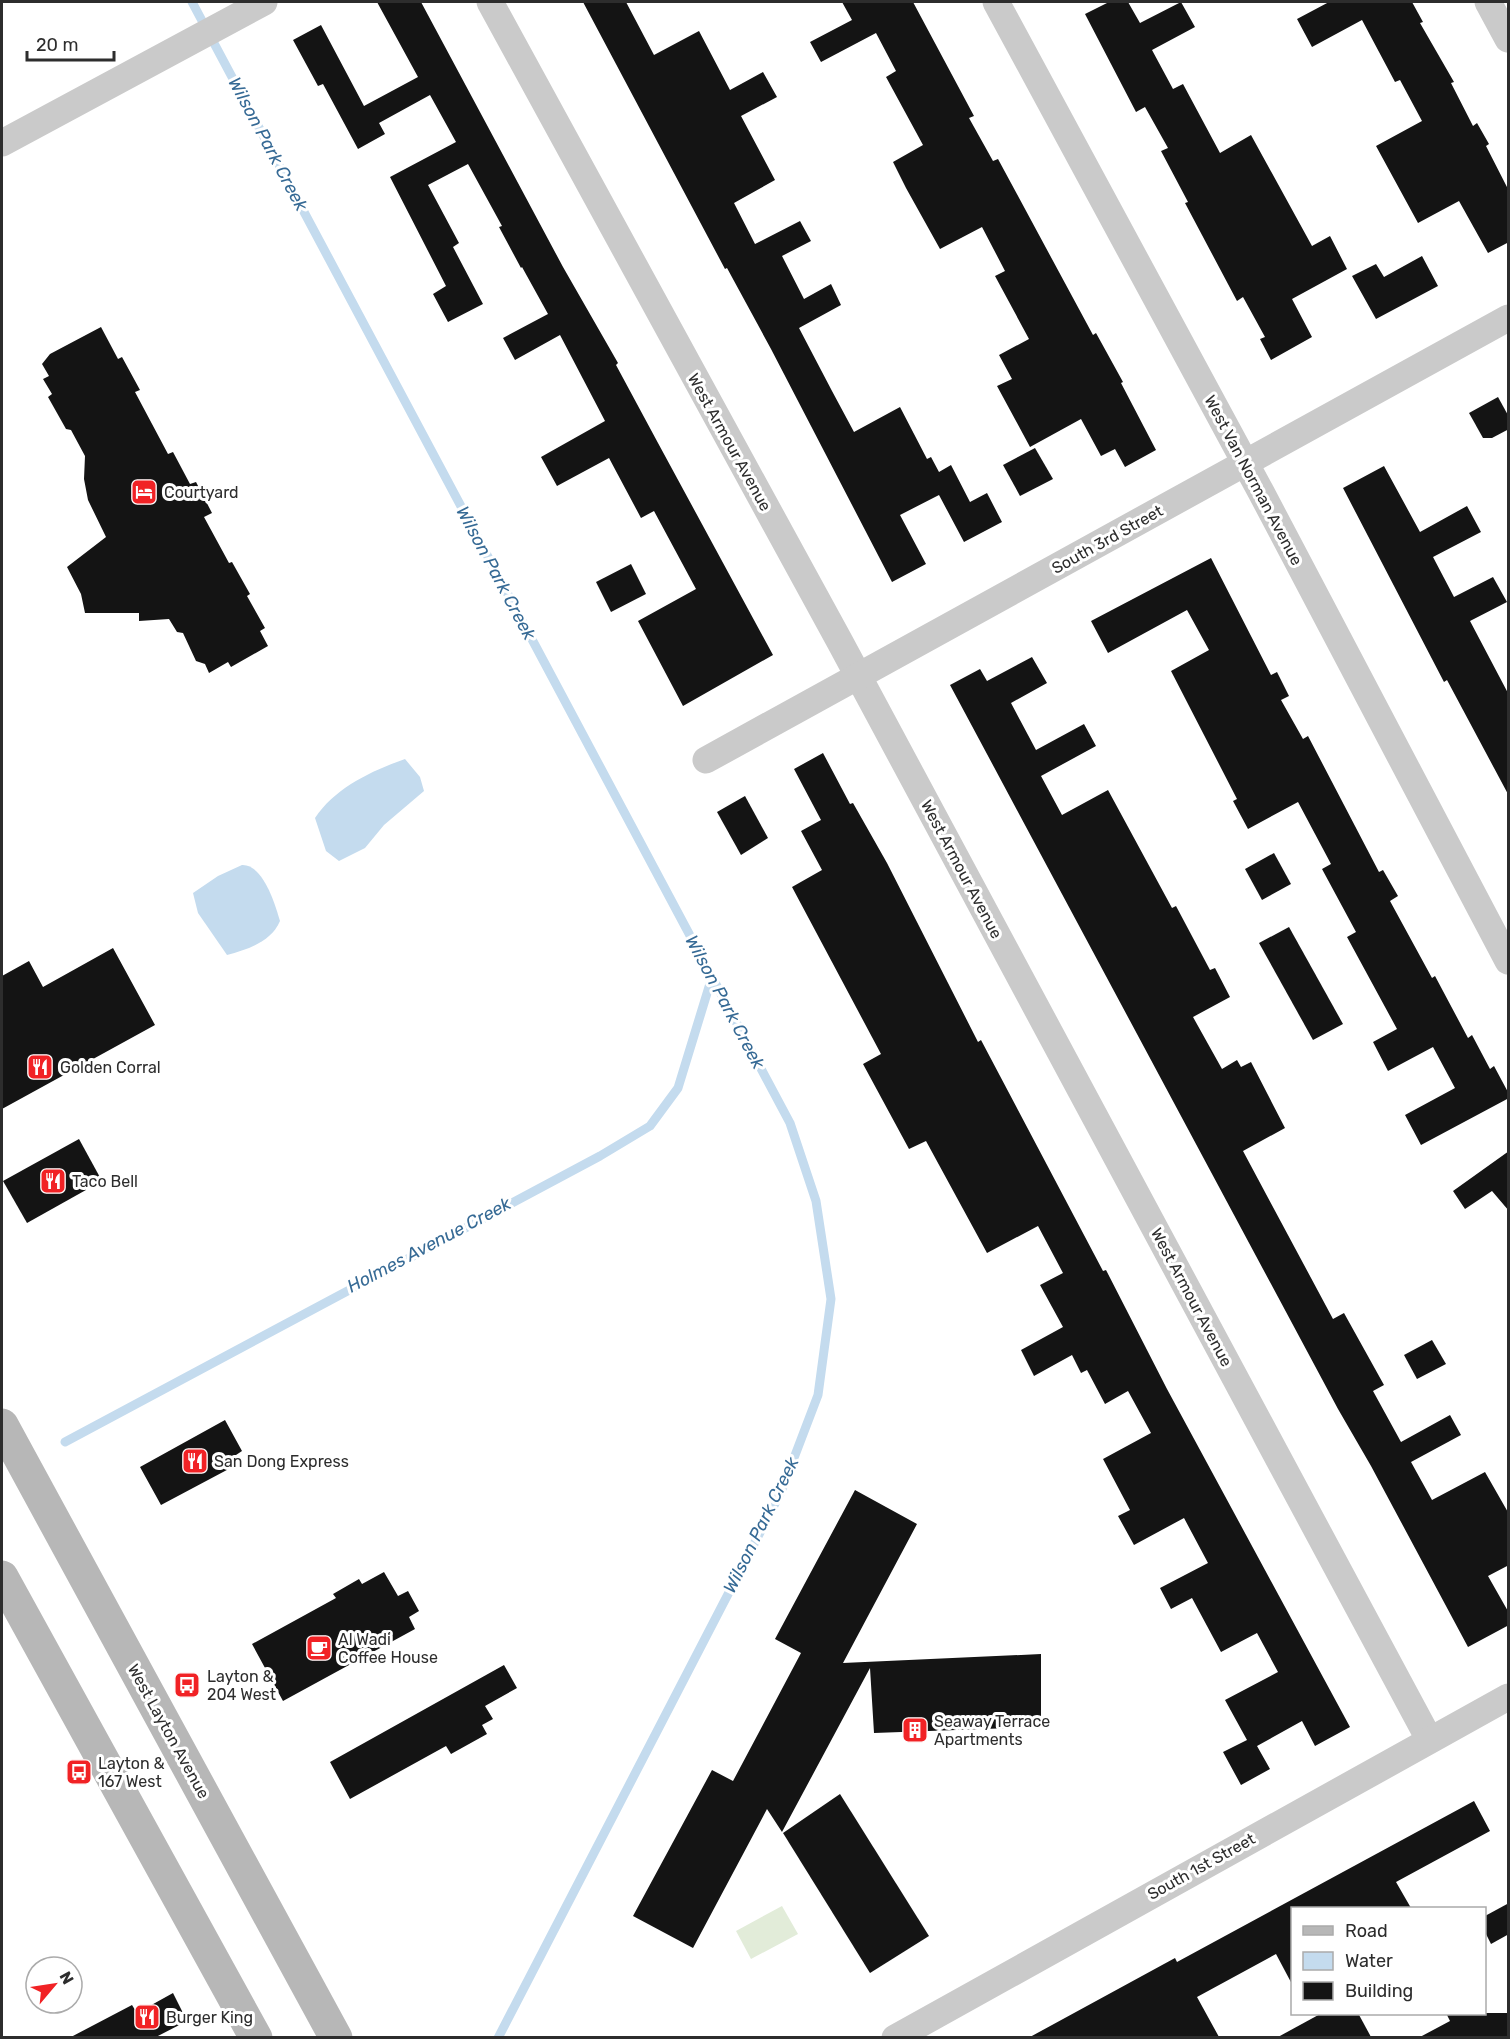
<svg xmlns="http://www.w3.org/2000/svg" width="1510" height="2039" font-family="Rubik,sans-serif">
  <rect width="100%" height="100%" fill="#fff"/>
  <!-- green -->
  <polygon fill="#e2ecd9" points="782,1906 798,1934 751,1959 736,1931"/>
  <!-- water -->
  <g fill="#c4dbee">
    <path d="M405,759L420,777L424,791L384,825L365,848L339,861L326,851L315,818C335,788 371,771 405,759Z"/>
    <path d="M242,865C263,864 275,904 280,921C271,942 248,949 227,955L198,913L193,893L218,876Z"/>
  </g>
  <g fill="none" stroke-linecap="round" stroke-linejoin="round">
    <!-- stream -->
    <g stroke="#c4dbee" stroke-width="9">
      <polyline points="192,2 790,1123 816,1201 831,1299 818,1395 781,1492 498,2038"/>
      <polyline points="65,1442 600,1156 650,1126 678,1088 712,977"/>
    </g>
  </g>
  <!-- building -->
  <g fill="#141414">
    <polygon points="377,2 421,2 563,267 618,363 616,365 658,443 773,655 683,706 638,621 696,589 654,511 641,518 609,458 557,486 541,457 605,421 560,335 515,360 503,338 548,314 522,267 521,268 499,227 502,226 468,164 428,185 459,243 453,247 483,304 448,322 433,294 446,286 390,177 456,142 430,95 379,123 385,134 358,149 323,84 318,86 293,40 321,25 364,106 418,77"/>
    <polygon points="583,2 626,2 654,55 699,31 730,90 763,72 777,97 741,116 775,180 734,203 755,244 800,221 811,241 782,256 804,299 831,284 841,305 799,328 832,391 854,432 900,407 927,459 931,457 939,472 951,465 970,502 987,493 1002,522 964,542 939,495 900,515 926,564 892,582 771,349 727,268 725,269"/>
    <polygon points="842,2 913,2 974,116 969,118 993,161 998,159 1093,335 1096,333 1123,382 1121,383 1156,450 1125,467 1115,449 1101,456 1081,419 1030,447 997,386 1012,379 999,355 1029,339 995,276 1005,271 982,227 940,249 906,188 893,162 923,145 886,77 896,71 876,33 821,62 810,42 852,20"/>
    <polygon points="1109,2 1128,2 1140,23 1181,2 1195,27 1152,50 1173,89 1183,84 1220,153 1251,135 1312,246 1330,236 1347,269 1292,299 1312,337 1271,360 1260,339 1265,337 1243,297 1237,301 1185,203 1188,202 1161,151 1168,148 1145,107 1136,112 1085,14"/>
    <polygon points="1329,2 1412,2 1423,22 1420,23 1454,82 1451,83 1473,126 1477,123 1489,144 1486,146 1509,191 1509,242 1488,253 1459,201 1418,223 1376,146 1422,121 1400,80 1395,82 1362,20 1312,47 1297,19"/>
    <polygon points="1422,256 1438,286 1376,319 1352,276 1376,264 1384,277"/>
    <polygon points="101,327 118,359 122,357 140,390 135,392 168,454 173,452 190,484 196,482 212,513 204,517 229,563 232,562 250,594 247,596 265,628 260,631 268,646 231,667 228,662 209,673 205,664 196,661 183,633 177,632 169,619 139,621 139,613 85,613 81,594 67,567 106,537 88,500 84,479 85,456 71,430 66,429 48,397 52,394 43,379 49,376 42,364 50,354"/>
    <polygon points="1498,397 1509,417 1509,429 1492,438 1483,438 1469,413"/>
    <polygon points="1035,448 1053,479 1020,496 1003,465"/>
    <polygon points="1384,466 1420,532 1467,506 1481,532 1433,557 1454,597 1493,577 1507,602 1470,621 1509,695 1509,796 1447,680 1444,682 1343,488"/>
    <polygon points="1211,558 1271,675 1277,672 1289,696 1281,700 1303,739 1308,736 1379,872 1383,870 1398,896 1390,901 1432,978 1435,976 1468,1038 1472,1035 1490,1069 1494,1066 1509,1094 1509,1098 1421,1145 1405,1115 1455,1088 1433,1047 1388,1071 1373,1042 1397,1029 1347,937 1356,932 1322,869 1331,864 1298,802 1248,829 1233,801 1237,799 1171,671 1209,650 1187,610 1108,653 1091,621"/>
    <polygon points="631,564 646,594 611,612 596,582"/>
    <polygon points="1032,657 1047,683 1011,703 1036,750 1084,724 1096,746 1041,776 1062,815 1108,790 1172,908 1176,906 1210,970 1215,968 1230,997 1193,1017 1222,1069 1237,1060 1241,1067 1251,1062 1285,1128 1243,1151 1333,1319 1344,1313 1384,1385 1373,1391 1401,1442 1450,1415 1461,1435 1411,1462 1432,1500 1485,1472 1509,1514 1509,1565 1488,1576 1509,1613 1509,1625 1468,1647 1371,1466 1338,1409 950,685 980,669 987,681"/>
    <polygon points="823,753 850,804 853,803 887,863 978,1042 981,1040 1103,1271 1106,1270 1167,1389 1350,1727 1315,1746 1302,1721 1257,1746 1270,1769 1241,1785 1223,1752 1247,1740 1225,1700 1278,1672 1257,1633 1221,1652 1192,1598 1171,1609 1160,1588 1208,1563 1184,1518 1134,1545 1118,1516 1130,1510 1103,1459 1151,1433 1128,1391 1105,1404 1087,1370 1081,1373 1072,1355 1034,1376 1021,1350 1063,1327 1040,1285 1063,1273 1038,1226 987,1253 926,1141 909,1149 863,1064 881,1054 792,887 822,870 801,831 821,820 794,769"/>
    <polygon points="745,796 768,838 741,855 717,812"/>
    <polygon points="1274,853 1291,884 1262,900 1245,869"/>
    <polygon points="1289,927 1343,1024 1313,1040 1259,943"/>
    <polygon points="113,948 155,1025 2,1109 2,976 29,961 43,987"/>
    <polygon points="79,1139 102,1181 27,1223 3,1181"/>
    <polygon points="1509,1151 1509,1211 1492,1191 1465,1209 1453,1191"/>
    <polygon points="1432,1340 1446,1364 1417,1379 1404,1355"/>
    <polygon points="225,1420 242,1451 236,1455 240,1463 161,1505 140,1467"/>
    <polygon points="855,1490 917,1524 843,1663 1041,1654 1041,1727 874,1733 870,1668 782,1832 767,1809 693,1948 633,1916 712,1770 733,1781 801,1653 775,1639"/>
    <polygon points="384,1572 398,1596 408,1591 419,1611 409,1617 415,1629 283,1701 252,1644 336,1598 333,1594 359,1579 362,1584"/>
    <polygon points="504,1665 517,1688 485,1706 493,1719 482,1725 487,1734 451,1754 446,1746 350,1799 330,1762"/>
    <polygon points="840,1794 929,1936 870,1973 783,1833"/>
    <polygon points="1474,1801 1490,1831 1396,1882 1411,1908 1293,1908 1293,1986 1276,1954 1197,1997 1219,2037 1030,2037 1175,1958 1177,1962"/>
    <polygon points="1509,1903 1509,1934 1491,1944 1485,1932 1485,1916"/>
    <polygon points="173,1993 187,2021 156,2037 71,2037 132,2005 137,2013"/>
    <polygon points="1322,2013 1358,2013 1371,2037 1278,2037"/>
    <polygon points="1446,2013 1509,2013 1509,2037 1420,2037 1450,2021"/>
  </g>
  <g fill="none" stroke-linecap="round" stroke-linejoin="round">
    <!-- minor -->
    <g stroke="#cacaca" stroke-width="27">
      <polyline points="490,2 840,642 1429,1739"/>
      <polyline points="996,2 1261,492 1508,961"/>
      <polyline points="1488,2 1508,39"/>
      <polyline points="2,143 264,2"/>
      <polyline points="706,760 1508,318"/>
      <polyline points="895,2038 1508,1697"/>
    </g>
    <!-- secondary -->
    <g stroke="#b7b7b7" stroke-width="33">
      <polyline points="2,1425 336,2038"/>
      <polyline points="2,1577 256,2038"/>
    </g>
  </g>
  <!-- icons -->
  <defs>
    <g id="hotel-square" transform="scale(1.35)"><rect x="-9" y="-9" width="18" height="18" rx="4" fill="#f12225" stroke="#fff"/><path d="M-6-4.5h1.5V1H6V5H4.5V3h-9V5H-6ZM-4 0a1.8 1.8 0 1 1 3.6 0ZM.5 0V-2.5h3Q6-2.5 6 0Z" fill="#fff"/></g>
    <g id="restaurant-square" transform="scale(1.35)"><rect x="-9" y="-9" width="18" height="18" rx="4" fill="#f12225" stroke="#fff"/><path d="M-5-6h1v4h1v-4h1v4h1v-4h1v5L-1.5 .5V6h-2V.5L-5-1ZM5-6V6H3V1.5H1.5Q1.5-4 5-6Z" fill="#fff"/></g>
    <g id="cafe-square" transform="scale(1.35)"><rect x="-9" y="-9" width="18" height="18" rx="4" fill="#f12225" stroke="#fff"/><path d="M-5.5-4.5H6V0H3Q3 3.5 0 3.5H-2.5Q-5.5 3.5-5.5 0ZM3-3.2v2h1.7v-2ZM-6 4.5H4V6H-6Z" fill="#fff"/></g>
    <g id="bus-square" transform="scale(1.35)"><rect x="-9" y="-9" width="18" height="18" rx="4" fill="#f12225" stroke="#fff"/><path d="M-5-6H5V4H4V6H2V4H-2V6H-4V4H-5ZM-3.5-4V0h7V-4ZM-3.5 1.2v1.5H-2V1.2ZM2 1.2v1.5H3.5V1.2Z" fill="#fff"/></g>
    <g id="building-square" transform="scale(1.35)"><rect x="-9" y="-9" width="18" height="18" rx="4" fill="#f12225" stroke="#fff"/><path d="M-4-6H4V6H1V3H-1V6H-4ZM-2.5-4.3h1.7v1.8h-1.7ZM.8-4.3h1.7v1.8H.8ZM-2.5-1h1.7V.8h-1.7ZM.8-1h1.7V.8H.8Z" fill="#fff"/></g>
  </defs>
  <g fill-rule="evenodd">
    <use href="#hotel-square" x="144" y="492"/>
    <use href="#restaurant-square" x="40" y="1067"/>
    <use href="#restaurant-square" x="53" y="1181"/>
    <use href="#restaurant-square" x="195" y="1461"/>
    <use href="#cafe-square" x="319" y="1648"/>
    <use href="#bus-square" x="187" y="1685"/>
    <use href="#building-square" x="915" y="1730"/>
    <use href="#bus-square" x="79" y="1772"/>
    <use href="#restaurant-square" x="147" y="2017"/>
  </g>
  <g text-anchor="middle" stroke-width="6" stroke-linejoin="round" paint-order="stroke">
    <!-- street labels -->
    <g font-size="16" fill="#2d2d2d" stroke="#fff">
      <text transform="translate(730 442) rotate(61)" y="6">West Armour Avenue</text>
      <text transform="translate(1254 480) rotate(62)" y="6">West Van Norman Avenue</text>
      <text transform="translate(1107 539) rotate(-29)" y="6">South 3rd Street</text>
      <text transform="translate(962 869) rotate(62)" y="6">West Armour Avenue</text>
      <text transform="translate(1192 1297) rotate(62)" y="6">West Armour Avenue</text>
      <text transform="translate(169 1731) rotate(61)" y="6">West Layton Avenue</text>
      <text transform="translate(1201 1866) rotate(-29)" y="6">South 1st Street</text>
    </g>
    <!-- poi labels -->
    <g font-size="16" fill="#2d2d2d" stroke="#fff" text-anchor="start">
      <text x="164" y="498">Courtyard</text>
      <text x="60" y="1073">Golden Corral</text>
      <text x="72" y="1187">Taco Bell</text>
      <text x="214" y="1467">San Dong Express</text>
      <text x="338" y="1645">Al Wadi<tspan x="338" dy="18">Coffee House</tspan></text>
      <text x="207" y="1682">Layton &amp;<tspan x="207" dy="18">204 West</tspan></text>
      <text x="934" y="1727">Seaway Terrace<tspan x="934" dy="18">Apartments</tspan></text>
      <text x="98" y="1769">Layton &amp;<tspan x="98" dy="18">167 West</tspan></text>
      <text x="166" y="2023">Burger King</text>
    </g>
    <!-- water labels -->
    <g font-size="18" font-style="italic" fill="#366a95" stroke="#fff">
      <text transform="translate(268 144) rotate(62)" y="6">Wilson Park Creek</text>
      <text transform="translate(496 573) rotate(62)" y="6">Wilson Park Creek</text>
      <text transform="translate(725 1002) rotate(62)" y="6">Wilson Park Creek</text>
      <text transform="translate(429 1245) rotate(-28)" y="6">Holmes Avenue Creek</text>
      <text transform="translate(761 1525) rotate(-64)" y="6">Wilson Park Creek</text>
    </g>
  </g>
  <!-- border -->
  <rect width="1510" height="2039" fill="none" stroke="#2d2d2d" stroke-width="6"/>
  <!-- legend -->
  <rect x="1291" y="1907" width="195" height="108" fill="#ffffff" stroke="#ababab" stroke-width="1.5"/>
  <rect x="1303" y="1926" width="30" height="9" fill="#b7b7b7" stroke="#ababab" stroke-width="1.5"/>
  <text x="1345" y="1937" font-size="18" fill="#2d2d2d">Road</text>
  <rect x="1303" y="1952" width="30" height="18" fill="#c4dbee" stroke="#ababab" stroke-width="1.5"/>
  <text x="1345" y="1967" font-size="18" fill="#2d2d2d">Water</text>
  <rect x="1303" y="1982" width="30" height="18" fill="#141414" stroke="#ababab" stroke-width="1.5"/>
  <text x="1345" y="1997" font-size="18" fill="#2d2d2d">Building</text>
  <!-- north arrow -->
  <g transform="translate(54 1985) rotate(61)"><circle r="28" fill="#ffffff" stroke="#ababab" stroke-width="1.5"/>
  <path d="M0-4.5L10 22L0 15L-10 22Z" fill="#f12225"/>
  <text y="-9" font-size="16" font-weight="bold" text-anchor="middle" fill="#2d2d2d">N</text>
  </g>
  <!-- scale -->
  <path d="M27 51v9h87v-9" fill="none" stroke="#2d2d2d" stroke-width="3"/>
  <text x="36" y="51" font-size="18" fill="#2d2d2d" stroke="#ffffff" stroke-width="4.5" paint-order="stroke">20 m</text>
</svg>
